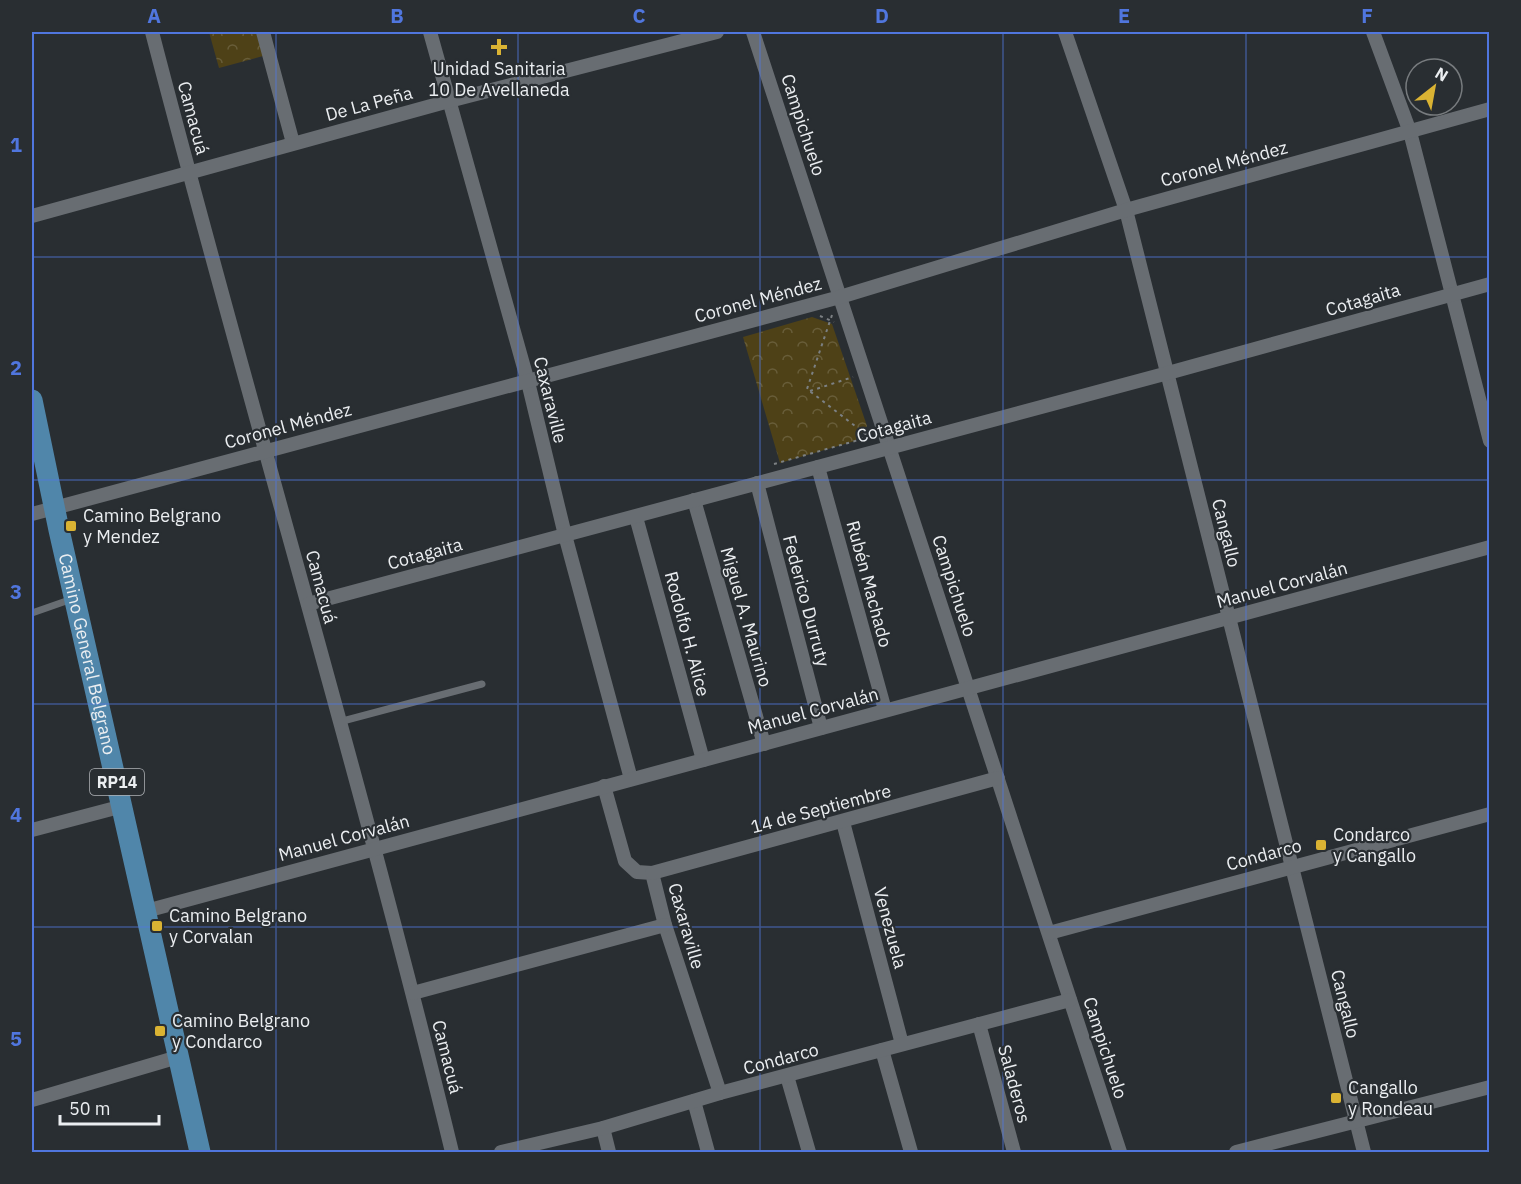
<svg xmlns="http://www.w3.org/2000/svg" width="1521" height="1184" font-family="'IBM Plex Sans',sans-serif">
  <defs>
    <pattern id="park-crowns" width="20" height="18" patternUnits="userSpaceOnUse" patternTransform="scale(1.5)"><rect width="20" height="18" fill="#4e4117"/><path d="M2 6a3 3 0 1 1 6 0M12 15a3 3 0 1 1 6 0" fill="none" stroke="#685d39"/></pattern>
  </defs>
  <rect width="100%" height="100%" fill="#292e32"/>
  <!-- park -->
  <g fill="url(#park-crowns)">
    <polygon points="209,32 256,32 263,56 219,68"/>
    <polygon points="812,317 832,324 867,426 855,441 780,463 743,337"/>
  </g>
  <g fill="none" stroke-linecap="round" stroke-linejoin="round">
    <!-- path -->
    <g stroke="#7c8083" stroke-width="2" stroke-dasharray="3 4.5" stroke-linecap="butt">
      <polyline points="832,315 807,389 872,439"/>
      <polyline points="820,316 834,322"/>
      <polyline points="810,391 853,377"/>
      <polyline points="774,464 862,439 870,432"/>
    </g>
    <!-- service -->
    <g stroke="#686d72" stroke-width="7">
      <polyline points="32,613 72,599"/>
      <polyline points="339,722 482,684"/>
    </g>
    <!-- minor -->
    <g stroke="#686d72" stroke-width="14">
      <path d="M152,32C249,406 361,777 452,1152"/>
      <polyline points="263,32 293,143"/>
      <polyline points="430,32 528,382 565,535 631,779"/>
      <polyline points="753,32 1120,1152"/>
      <polyline points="1065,32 1126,210 1364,1152"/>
      <polyline points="1373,32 1410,132 1490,441"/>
      <polyline points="32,216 449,101 717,32"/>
      <polyline points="818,467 885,710"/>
      <polyline points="757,483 821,728"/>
      <polyline points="694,500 764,744"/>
      <polyline points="32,514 840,297 1126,210 1490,109"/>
      <polyline points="636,517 703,760"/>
      <polyline points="308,604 1168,373 1490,284"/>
      <polyline points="604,786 625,861 637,872 652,873 665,925 720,1093"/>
      <polyline points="843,822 902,1044"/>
      <polyline points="32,830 123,806"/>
      <polyline points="652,873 998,778"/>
      <polyline points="146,911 1490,547"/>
      <polyline points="1049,933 1490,814"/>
      <polyline points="413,993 665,925"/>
      <polyline points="979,1024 1014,1152"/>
      <polyline points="882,1050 911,1152"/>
      <polyline points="787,1076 809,1152"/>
      <polyline points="32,1100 178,1057"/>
      <polyline points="694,1101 708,1152"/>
      <polyline points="603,1128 609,1152"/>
      <polyline points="501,1152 603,1128 720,1093 1070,1000"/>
      <polyline points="1236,1152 1490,1087"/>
    </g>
    <!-- primary -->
    <path stroke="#5086aa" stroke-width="21" id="s1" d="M32,400L59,530L200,1152"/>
  </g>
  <!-- grid -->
  <path fill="none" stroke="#5076de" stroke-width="1.5" stroke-opacity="0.55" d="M276,32V1152M518,32V1152M760,32V1152M1003,32V1152M1246,32V1152M32,257H1490M32,480H1490M32,704H1490M32,927H1490"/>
  <!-- markers -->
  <g fill="#dab333" stroke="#292e32" stroke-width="2">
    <path d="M496 38h6v6h6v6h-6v6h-6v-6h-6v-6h6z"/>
    <rect x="65" y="520" width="12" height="12" rx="3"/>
    <rect x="1315" y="839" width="12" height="12" rx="3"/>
    <rect x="151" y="920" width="12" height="12" rx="3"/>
    <rect x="154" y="1025" width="12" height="12" rx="3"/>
    <rect x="1330" y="1092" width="12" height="12" rx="3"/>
  </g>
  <g text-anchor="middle" stroke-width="4.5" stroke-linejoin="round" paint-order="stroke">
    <!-- shield labels -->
    <rect fill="#292e32" stroke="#b1b4b8" stroke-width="1.5" x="90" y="769" width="54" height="26" rx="4.5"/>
    <g font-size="16" font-weight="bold" fill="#ebeef1">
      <text x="117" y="788">RP14</text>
    </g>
    <!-- poi labels -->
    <g font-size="18" fill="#ebeef1" stroke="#292e32" text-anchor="start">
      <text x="499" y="75" text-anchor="middle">Unidad Sanitaria<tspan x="499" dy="21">10 De Avellaneda</tspan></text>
      <text x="83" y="522">Camino Belgrano<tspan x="83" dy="21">y Mendez</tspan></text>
      <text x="1333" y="841">Condarco<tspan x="1333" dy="21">y Cangallo</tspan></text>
      <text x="169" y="922">Camino Belgrano<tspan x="169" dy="21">y Corvalan</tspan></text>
      <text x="172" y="1027">Camino Belgrano<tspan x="172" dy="21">y Condarco</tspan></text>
      <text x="1348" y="1094">Cangallo<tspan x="1348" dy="21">y Rondeau</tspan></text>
    </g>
    <!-- street labels -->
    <g font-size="18" fill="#ebeef1" stroke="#292e32">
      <text transform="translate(369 104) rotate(-15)" y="6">De La Peña</text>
      <text transform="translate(193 118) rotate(75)" y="6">Camacuá</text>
      <text transform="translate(803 125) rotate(72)" y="6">Campichuelo</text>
      <text transform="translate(1224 164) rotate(-15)" y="6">Coronel Méndez</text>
      <text transform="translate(758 300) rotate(-15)" y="6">Coronel Méndez</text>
      <text transform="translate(1363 300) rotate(-16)" y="6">Cotagaita</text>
      <text transform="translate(550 400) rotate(76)" y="6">Caxaraville</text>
      <text transform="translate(288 426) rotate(-15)" y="6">Coronel Méndez</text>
      <text transform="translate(894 427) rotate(-15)" y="6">Cotagaita</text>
      <text transform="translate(1226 533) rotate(76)" y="6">Cangallo</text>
      <text transform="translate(425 554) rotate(-15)" y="6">Cotagaita</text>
      <text transform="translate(869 584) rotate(75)" y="6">Rubén Machado</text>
      <text transform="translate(1282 585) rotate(-15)" y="6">Manuel Corvalán</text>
      <text transform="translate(954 586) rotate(72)" y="6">Campichuelo</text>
      <text transform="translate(321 587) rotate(75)" y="6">Camacuá</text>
      <text transform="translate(806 601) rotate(75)" y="6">Federico Durruty</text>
      <text transform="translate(746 617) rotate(74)" y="6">Miguel A. Maurino</text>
      <text transform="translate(687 634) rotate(75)" y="6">Rodolfo H. Alice</text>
      <text dy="6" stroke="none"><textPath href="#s1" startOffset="260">Camino General Belgrano</textPath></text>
      <text transform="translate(813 711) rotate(-15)" y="6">Manuel Corvalán</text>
      <text transform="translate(821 809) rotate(-15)" y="6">14 de Septiembre</text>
      <text transform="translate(344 838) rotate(-15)" y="6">Manuel Corvalán</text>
      <text transform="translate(1264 855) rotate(-15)" y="6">Condarco</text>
      <text transform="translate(686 926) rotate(74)" y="6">Caxaraville</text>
      <text transform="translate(890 928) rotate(75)" y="6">Venezuela</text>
      <text transform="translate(1345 1004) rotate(76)" y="6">Cangallo</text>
      <text transform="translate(1105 1048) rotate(72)" y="6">Campichuelo</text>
      <text transform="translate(447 1057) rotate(76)" y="6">Camacuá</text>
      <text transform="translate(781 1059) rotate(-15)" y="6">Condarco</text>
      <text transform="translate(1014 1084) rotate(75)" y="6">Saladeros</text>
    </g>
  </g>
  <!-- border -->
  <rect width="1521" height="1184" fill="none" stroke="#292e32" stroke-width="66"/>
  <!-- north arrow -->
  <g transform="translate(1434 87) rotate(31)"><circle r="28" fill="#292e32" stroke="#777b7e" stroke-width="1.5"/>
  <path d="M0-4.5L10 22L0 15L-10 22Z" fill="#dab333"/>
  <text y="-9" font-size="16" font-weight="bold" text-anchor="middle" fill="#ebeef1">N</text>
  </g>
  <!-- scale -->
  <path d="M60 1115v9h99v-9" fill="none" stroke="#ebeef1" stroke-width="3"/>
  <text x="69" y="1115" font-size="18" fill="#ebeef1" stroke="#292e32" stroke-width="4.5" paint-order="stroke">50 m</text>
  <rect x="33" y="33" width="1455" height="1118" fill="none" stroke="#5076de" stroke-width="2"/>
  <g font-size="20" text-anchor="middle" font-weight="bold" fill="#5076de">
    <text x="154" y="23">A</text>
    <text x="397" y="23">B</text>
    <text x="639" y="23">C</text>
    <text x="882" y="23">D</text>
    <text x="1124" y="23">E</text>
    <text x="1367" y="23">F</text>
    <text x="16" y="152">1</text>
    <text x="16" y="375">2</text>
    <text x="16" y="599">3</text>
    <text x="16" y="822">4</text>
    <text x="16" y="1046">5</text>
  </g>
</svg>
